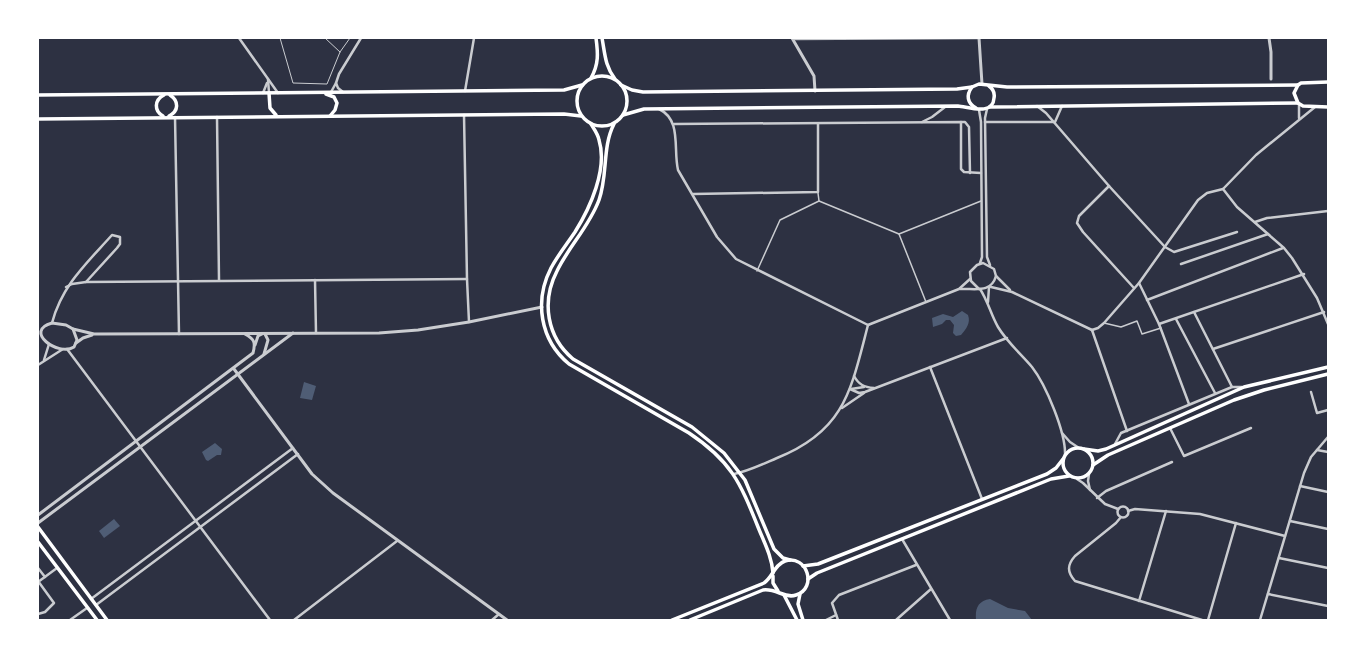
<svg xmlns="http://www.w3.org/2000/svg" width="1366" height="658" font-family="Spectral,serif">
  <rect width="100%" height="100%" fill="#2d3142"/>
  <!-- water -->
  <g fill="#4f5d75">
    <path d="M962,311L968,315C971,323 966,329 961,335L956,336L953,333L954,325L950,320H946L942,324L933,327L932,318L943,314L953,317Z"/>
    <polygon points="304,382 316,386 312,400 300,398"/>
    <polygon points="215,443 222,449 221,455 217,455 208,461 206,460 202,452"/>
    <polygon points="114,519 120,526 104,538 99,531"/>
    <path d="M990,599L1008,608L1025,611L1032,620H976C975,608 978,601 990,599Z"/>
  </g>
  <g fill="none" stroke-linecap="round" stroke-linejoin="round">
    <!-- service -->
    <g stroke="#caccd0" stroke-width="1">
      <polyline points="280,38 293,83 327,84 340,52 350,38"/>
      <polyline points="325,38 340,52"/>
    </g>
    <!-- pedestrian -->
    <g stroke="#caccd0" stroke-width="1.5">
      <polyline points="818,193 819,201"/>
      <polyline points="899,234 926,302"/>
      <polyline points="757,271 780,220 819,201 899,234 981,201"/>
      <polyline points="1104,323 1121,327 1137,321 1142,334 1161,328"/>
    </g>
    <!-- minor -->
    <g stroke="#caccd0" stroke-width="2.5">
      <polyline points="239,38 278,93"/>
      <polyline points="793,39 979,38"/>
      <polyline points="268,79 269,93"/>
      <polyline points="336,83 339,74 361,38"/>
      <polyline points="465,91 474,38"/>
      <polyline points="331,92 336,83 338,88 343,92"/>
      <polyline points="263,93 267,83"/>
      <polyline points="1037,106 1046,113 1109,186 1165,247 1174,252 1237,232"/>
      <polyline points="1315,107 1256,155 1223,189 1237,207 1284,248 1292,258 1317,298 1328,324"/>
      <path d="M659,109C682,120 673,149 678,170L717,237L736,259L868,325"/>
      <polyline points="987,109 985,118 987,257 990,265"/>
      <polyline points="979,110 981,122 982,257 980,263"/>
      <polyline points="464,115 467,279 469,322"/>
      <polyline points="175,117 179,334"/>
      <polyline points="217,117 219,280"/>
      <polyline points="1299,118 1299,104"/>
      <polyline points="922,122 932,117 945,107"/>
      <polyline points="961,122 965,122 969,127 970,173"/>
      <polyline points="985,122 1054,122"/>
      <polyline points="1055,122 1062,106"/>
      <polyline points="674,124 961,122 961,169 964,172 981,173"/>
      <polyline points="1109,186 1079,216 1077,223 1083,232 1134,288"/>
      <polyline points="693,194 818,192 818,124"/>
      <polyline points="1255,222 1267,218 1328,211"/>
      <polyline points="1181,264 1268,234"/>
      <polyline points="315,280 316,333"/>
      <polyline points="1139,283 1159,324 1189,404"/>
      <polyline points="66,287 72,284 86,282 467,279"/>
      <polyline points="991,287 1012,292 1092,330"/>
      <path d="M960,289C974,288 991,294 996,276"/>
      <polyline points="979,289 971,281 970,272 977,265 983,263 994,269 996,276 1010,290"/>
      <path d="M980,289C988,301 991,315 998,327C1007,342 1021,354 1032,367C1046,385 1066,433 1065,455"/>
      <polyline points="1147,300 1283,248"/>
      <polyline points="988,302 989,287"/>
      <polyline points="1194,312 1232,387 1242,387"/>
      <polyline points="1176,319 1215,393"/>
      <path d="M52,323C62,285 87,263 112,235L120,237V244L117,248L86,282"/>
      <polyline points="1159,324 1304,274"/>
      <polyline points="868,325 959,289 970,279"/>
      <polyline points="1092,330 1098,328 1104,323 1139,283 1198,200 1207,193 1223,189"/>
      <polyline points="1092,330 1127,431"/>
      <polyline points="67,349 270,620"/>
      <polyline points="1213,349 1324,312"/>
      <polyline points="44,360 49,344"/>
      <polyline points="38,365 63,349"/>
      <polyline points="930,367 982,499"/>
      <path d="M854,376C859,385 864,387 874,388"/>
      <polyline points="850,389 859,393 865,392 1007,338"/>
      <polyline points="851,389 864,387"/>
      <polyline points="1311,392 1317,413 1328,410"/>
      <polyline points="842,408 864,393"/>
      <polyline points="1170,428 1184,456 1251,428"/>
      <polyline points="1062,433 1070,442 1079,448"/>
      <polyline points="1115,444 1121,433 1232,387"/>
      <polyline points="1317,450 1328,452"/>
      <path d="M734,474C749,471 763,464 777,458C845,431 851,390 868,325"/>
      <polyline points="1089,474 1088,481 1090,490"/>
      <polyline points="1077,479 1083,483 1105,504 1118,509"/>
      <polyline points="1300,486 1328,492"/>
      <polyline points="1097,498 1106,491 1172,462"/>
      <circle cx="1123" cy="512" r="5.5"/>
      <polyline points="1128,511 1135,509 1200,514 1285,536"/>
      <path d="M1121,517L1116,523L1075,556C1067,565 1067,572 1075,581L1202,620"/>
      <polyline points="1290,521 1328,529"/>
      <polyline points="902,539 950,620"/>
      <polyline points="1279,558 1328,568"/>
      <polyline points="38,568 45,577"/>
      <polyline points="38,582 57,568"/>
      <polyline points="1268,594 1328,606"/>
      <polyline points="91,599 293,448"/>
      <polyline points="1139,601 1166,511"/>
      <polyline points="96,605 298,454"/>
      <polyline points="38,614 45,612 54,603 38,581"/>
      <polyline points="70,620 87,608"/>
      <polyline points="294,620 397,541"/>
      <polyline points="492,620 499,614"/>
      <polyline points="826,620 836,615"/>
      <polyline points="838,620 832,603 839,595 916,565"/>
      <polyline points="896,620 931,589"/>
      <polyline points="1208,620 1236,523"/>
      <polyline points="1260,620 1304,473 1311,457 1328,437"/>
    </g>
    <!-- tertiary -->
    <g stroke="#caccd0" stroke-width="3">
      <polyline points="792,38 814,76 815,91"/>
      <polyline points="979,38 982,84"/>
      <polyline points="1269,38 1271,52 1271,79"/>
      <path d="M52,323L66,325L73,329L77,340L74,347C58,357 23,331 52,323Z"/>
      <polyline points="73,329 94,334 379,333 418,330 469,322 542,307"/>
      <polyline points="76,343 83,338 92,335"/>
      <polyline points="255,345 258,336 262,334"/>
      <polyline points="264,354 268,340 265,334"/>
      <polyline points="234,369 312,474 333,493 507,620"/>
      <path d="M38,515L253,353C256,342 254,339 245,334"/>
      <polyline points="38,523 293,333"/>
    </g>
    <!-- secondary -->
    <g stroke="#fff" stroke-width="3.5">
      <polyline points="38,527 107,620"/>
      <polyline points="38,542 97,620"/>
    </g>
    <!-- primary -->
    <g stroke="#fff" stroke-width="3.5">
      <path d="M602,38C605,54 605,66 615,79"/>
      <circle cx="602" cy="101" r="25"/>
      <path d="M591,78C599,64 598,53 596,38"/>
      <polyline points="1328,82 1301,83 1298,85 1294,93 1298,103 1303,106 1328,107"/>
      <polyline points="621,85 632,90 643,92 957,89 972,87 979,84 1007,87 1298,85"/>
      <path d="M972,87C966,95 967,103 976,108"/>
      <polyline points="269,93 270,108 276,115"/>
      <polyline points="326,94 334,97 337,103 335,110 330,116"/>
      <polyline points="38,95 564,90 582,85"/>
      <polyline points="990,107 1298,103"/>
      <path d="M623,115L644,109L958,106C969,107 993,116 994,98C995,93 993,89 989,86"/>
      <path d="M163,116C154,111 154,100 164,95"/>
      <path d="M169,116C179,111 179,101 170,95"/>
      <polyline points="38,119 564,114 581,116"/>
      <path d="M591,124C594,129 598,134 599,140C608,169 590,208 575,232C567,244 558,255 551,268C534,301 540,340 569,364L689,433C731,461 740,482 758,527C764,542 772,557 773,573"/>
      <path d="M614,124C602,147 608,175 599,200C589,227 569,246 557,271C541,302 547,337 573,359L692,427L724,453L745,480L774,549L783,558L790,560"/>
      <circle cx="1078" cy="463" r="15"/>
      <polyline points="1084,449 1098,451 1106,449 1244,387 1328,367"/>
      <polyline points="1093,465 1108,455 1234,400 1264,390 1328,374"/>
      <polyline points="803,566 818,564 1047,474 1056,468 1063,459"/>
      <polyline points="773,576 773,583 778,591"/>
      <polyline points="808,579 817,573 1051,479 1069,476"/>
      <polyline points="800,594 798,604 803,620"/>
      <polyline points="784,595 797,620"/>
      <path d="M672,620L764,583C773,577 774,565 785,561C807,554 818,588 796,595C785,599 776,588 763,590L690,620"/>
    </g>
  </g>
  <!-- border -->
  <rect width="1366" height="658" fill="none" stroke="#ffffff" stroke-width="78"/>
</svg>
